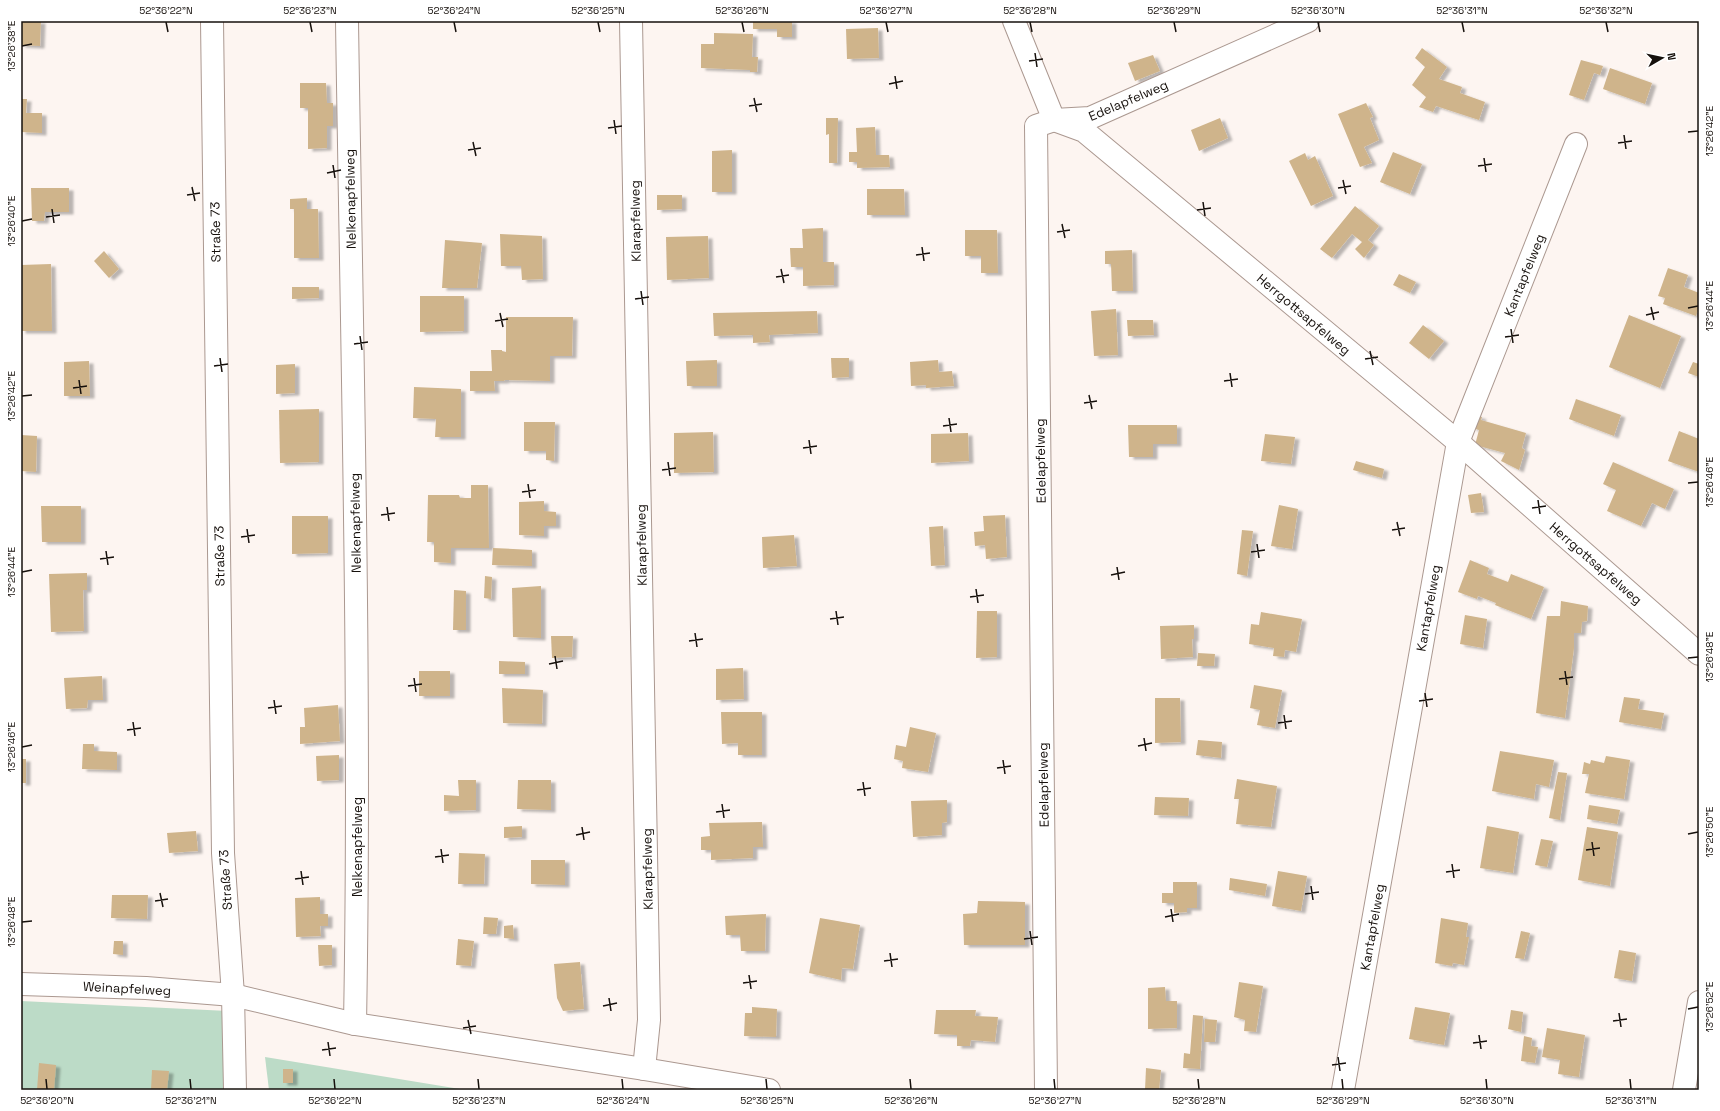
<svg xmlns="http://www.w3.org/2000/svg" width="1720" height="1111" font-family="'Space Grotesk',sans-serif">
  <defs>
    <filter id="shadow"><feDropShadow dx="4.5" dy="2.5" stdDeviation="1" flood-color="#0004"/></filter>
  </defs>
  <rect width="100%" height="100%" fill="#fdf5f1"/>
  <!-- green -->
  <g fill="#bcdbc7">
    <polygon points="21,1001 228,1011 226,1090 21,1090"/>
    <polygon points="265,1057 466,1090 269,1090"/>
  </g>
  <!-- building -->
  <g fill="#cfb48b" filter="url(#shadow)">
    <polygon points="21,21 41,21 40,46 21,45"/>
    <polygon points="753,21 792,21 792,37 777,37 777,29 753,29"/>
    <polygon points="878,28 879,58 847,59 846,29"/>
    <polygon points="714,33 753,34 752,57 758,57 757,72 750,72 750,70 701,68 701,44 714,44"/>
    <polygon points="1422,48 1447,67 1439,79 1462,87 1460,93 1485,102 1479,120 1436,106 1433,112 1419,107 1426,97 1412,85 1425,67 1415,58"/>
    <polygon points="1153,55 1160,71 1135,81 1128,63"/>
    <polygon points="1581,60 1603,66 1600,75 1594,73 1584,100 1569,95"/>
    <polygon points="1610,68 1652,83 1645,104 1603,89"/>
    <polygon points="300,83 326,83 327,103 333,103 333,126 327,126 327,148 308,149 308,108 300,108"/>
    <polygon points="21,99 27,99 26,113 42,113 42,133 21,132"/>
    <polygon points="1366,103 1373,117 1370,118 1379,140 1364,147 1372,163 1360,167 1338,114"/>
    <polygon points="826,118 838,118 837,163 829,163 829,134 826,135"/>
    <polygon points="1220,118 1228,138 1199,151 1191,130"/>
    <polygon points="875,127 876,155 889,155 890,167 857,168 857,162 849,162 849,152 857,152 856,128"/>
    <polygon points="732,150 732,192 712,192 712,151"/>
    <polygon points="1393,152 1422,164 1410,194 1380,182"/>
    <polygon points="1305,153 1308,160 1315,156 1333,196 1311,206 1289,161"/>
    <polygon points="31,188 69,188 69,212 45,212 44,221 32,221"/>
    <polygon points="867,189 904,189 905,215 867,215"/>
    <polygon points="657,195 682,195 682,209 657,210"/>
    <polygon points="307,198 307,209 318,209 319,258 294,258 294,209 290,209 290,199"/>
    <polygon points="1355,206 1379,226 1368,240 1374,245 1364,258 1355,249 1362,242 1352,234 1332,258 1320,249"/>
    <polygon points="823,228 823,262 834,262 834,285 803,286 803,267 791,267 790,248 803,248 802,229"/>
    <polygon points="965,230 997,230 998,273 981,273 981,256 965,256"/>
    <polygon points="500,234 542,236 543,279 522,280 521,266 501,266"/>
    <polygon points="708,236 709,278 667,280 666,237"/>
    <polygon points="445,240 482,243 477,288 442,288"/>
    <polygon points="1132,250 1133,291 1112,291 1111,264 1105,264 1105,251"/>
    <polygon points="104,251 119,269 109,278 94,261"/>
    <polygon points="51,264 52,331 21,331 21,265"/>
    <polygon points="1668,268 1688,275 1684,287 1699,293 1699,307 1696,316 1663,304 1665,298 1658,296"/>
    <polygon points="1399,274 1416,282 1410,293 1393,285"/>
    <polygon points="292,287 319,287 319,298 292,299"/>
    <polygon points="420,296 464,296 464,331 420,332"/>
    <polygon points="1116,309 1118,355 1094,356 1091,311"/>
    <polygon points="817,311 818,333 769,335 770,342 753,343 753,335 714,336 713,313"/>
    <polygon points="1629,315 1681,336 1660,388 1609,367"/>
    <polygon points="506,317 573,317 572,356 550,356 550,381 505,380 504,381 494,381 495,391 470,391 470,371 492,371 491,350 502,350 502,351 506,352"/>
    <polygon points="1127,320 1153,320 1154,335 1128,336"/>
    <polygon points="1423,325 1444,341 1429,359 1409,343"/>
    <polygon points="831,358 849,358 849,377 832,378"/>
    <polygon points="717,360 717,386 687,386 686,361"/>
    <polygon points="938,360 939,372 952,371 954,386 926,388 926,385 911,386 910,362"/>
    <polygon points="89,361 90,396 64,396 64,362"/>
    <polygon points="1693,362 1699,364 1699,377 1688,373"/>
    <polygon points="295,364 295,393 276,394 276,365"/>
    <polygon points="414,387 461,389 461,437 435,437 436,419 413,418"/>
    <polygon points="1576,399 1621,415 1614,436 1569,419"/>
    <polygon points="319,409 319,462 280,463 279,410"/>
    <polygon points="1475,415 1482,417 1481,420 1526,433 1522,448 1525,450 1519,470 1501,461 1505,453 1475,445 1479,430 1472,428"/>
    <polygon points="524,422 555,422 554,461 546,460 546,451 524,451"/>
    <polygon points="1128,425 1177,425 1177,444 1153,444 1153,457 1129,457"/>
    <polygon points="1679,431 1699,439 1699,472 1668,461"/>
    <polygon points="713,432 714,472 674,473 674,433"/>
    <polygon points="968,433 969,461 931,463 931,434"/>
    <polygon points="1265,434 1295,437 1291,464 1261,461"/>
    <polygon points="21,435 37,436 36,472 21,471"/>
    <polygon points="1356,461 1384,469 1382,478 1353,470"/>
    <polygon points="1613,462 1674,489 1665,509 1652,503 1641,526 1607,511 1616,490 1603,484"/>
    <polygon points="471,485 488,485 489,548 451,548 451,563 434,562 434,542 427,542 428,495 459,495 460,498 471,498"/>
    <polygon points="1481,493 1484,512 1471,513 1468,495"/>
    <polygon points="544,501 544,511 556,512 556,526 544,526 544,536 519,535 519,502"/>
    <polygon points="1279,505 1298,509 1292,549 1271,546"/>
    <polygon points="41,506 81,506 81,542 42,542"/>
    <polygon points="1005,515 1007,557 986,559 985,545 975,546 974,532 984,531 983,516"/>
    <polygon points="292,516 328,516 328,553 292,554"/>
    <polygon points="943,526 945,565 931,566 929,527"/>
    <polygon points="1242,530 1253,531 1247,576 1237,574"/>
    <polygon points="794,535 797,566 763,568 762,537"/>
    <polygon points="493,548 532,550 532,566 492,565"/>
    <polygon points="1470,560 1489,568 1487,574 1508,582 1511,574 1544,587 1531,619 1495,605 1496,603 1478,596 1477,599 1458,592"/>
    <polygon points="87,573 87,590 83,590 84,631 51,632 49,574"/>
    <polygon points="485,576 492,577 491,599 484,598"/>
    <polygon points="541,586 541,638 513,637 512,588"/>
    <polygon points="454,590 466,591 466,630 453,630"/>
    <polygon points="1561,601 1588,606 1587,621 1582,622 1581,633 1574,633 1574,648 1565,718 1536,713 1547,616 1560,616"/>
    <polygon points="977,611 997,611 997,657 976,658"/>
    <polygon points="1261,612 1302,619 1296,652 1285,650 1284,657 1273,656 1274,648 1249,644 1251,624 1259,625"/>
    <polygon points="1465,615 1487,619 1483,648 1460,644"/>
    <polygon points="1194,625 1194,639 1192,639 1193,657 1161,659 1160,626"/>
    <polygon points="551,636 573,636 572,657 552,658"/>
    <polygon points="1198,653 1215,654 1214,666 1197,666"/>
    <polygon points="499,661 525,662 525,674 499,674"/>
    <polygon points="743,668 744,699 716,700 716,669"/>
    <rect x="419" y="671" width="31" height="25"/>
    <polygon points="102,676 103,700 88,700 87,708 66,709 64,678"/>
    <polygon points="1254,685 1282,690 1275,728 1257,725 1260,710 1250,708"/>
    <polygon points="502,688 543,690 542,724 503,723"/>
    <polygon points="1624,697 1640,699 1638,709 1664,713 1661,729 1619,722"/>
    <polygon points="1155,698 1180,698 1181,742 1155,743"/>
    <polygon points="338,705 340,741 300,744 300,727 305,727 304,708"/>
    <polygon points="721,712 762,712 762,755 738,755 738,743 722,744"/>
    <polygon points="910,727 936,733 928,772 902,768 903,761 894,759 896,745 906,747"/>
    <polygon points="1198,740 1222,742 1221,758 1196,755"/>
    <polygon points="83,744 94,744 94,751 117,752 117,770 82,769"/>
    <polygon points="1500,751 1554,760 1549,787 1536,784 1534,799 1492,791"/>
    <polygon points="339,755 339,780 317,781 316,756"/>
    <polygon points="1606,756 1630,760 1624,799 1585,793 1589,774 1582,774 1584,762 1590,764 1591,760 1604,763"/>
    <rect x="21" y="759" width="5" height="24"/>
    <polygon points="1558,772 1567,773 1560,820 1549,818"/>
    <polygon points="1237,779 1277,786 1271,827 1236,824 1239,799 1234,799"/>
    <polygon points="458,780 476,780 476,810 444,811 444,795 459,796"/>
    <polygon points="518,780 551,780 551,810 517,809"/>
    <polygon points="1155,797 1189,798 1188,816 1154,815"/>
    <polygon points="947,800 947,822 942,823 942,835 913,837 911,801"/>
    <polygon points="1589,805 1620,810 1617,824 1587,819"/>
    <polygon points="762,822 763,847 753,847 753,858 711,860 711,850 701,850 701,837 710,836 709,823"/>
    <polygon points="522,826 522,837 504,838 504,827"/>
    <polygon points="1487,826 1519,832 1513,873 1480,868"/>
    <polygon points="1587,827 1618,832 1610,886 1578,880"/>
    <polygon points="196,831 198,851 169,853 167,833"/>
    <polygon points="1541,839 1553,841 1547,867 1535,865"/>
    <polygon points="459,853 485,854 484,884 458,884"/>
    <polygon points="531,860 565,860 565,885 531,884"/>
    <polygon points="1278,871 1307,876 1301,911 1272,906"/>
    <polygon points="1230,878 1267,884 1265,896 1229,890"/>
    <polygon points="1173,882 1197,882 1197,908 1187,908 1187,912 1174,913 1174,903 1162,903 1162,893 1173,893"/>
    <polygon points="112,895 148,895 147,919 111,918"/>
    <polygon points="320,897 320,914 328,914 328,926 320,926 321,936 296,937 295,898"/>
    <polygon points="978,901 1025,902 1025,945 964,945 963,914 977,913"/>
    <polygon points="766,914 765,951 741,951 740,935 726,935 725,916"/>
    <polygon points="484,917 498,918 496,934 483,934"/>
    <polygon points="820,918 860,925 853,969 842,968 841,980 809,973"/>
    <polygon points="1441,918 1468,923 1466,937 1469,937 1464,965 1453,963 1452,966 1435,963"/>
    <polygon points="513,925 514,939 504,938 504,926"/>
    <polygon points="1521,931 1530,933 1524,959 1515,958"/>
    <polygon points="458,939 474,941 471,966 456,965"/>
    <polygon points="114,941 123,941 123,955 113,954"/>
    <polygon points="318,945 332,945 332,965 319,966"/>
    <polygon points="1619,950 1636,953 1632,981 1614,978"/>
    <polygon points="580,962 584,1009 563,1011 557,998 554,964"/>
    <polygon points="1239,982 1263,986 1256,1032 1244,1031 1245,1020 1234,1017"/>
    <polygon points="1165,987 1166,1001 1177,1001 1177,1028 1148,1029 1148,988"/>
    <polygon points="752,1007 777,1009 776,1037 744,1036 745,1013 752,1013"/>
    <polygon points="1415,1007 1450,1013 1444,1045 1409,1039"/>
    <polygon points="936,1010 976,1010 975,1016 998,1017 995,1042 971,1040 970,1046 957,1046 957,1035 934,1034"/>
    <polygon points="1511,1010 1523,1012 1521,1032 1508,1029"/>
    <polygon points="1193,1015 1203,1016 1200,1069 1183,1068 1184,1053 1190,1054"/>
    <polygon points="1205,1019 1217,1020 1215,1042 1204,1042"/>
    <polygon points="1547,1028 1585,1035 1579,1077 1558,1074 1560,1060 1542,1057"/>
    <polygon points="1524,1036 1532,1038 1531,1046 1538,1047 1535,1063 1521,1061"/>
    <polygon points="39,1063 56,1065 54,1090 37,1090"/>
    <polygon points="1146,1068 1161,1070 1159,1090 1145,1090"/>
    <rect x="283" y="1069" width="10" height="14"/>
    <polygon points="152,1070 169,1071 167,1090 151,1090"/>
  </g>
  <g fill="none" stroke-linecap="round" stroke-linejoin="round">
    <!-- minor casing -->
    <g stroke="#ab9890" stroke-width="24">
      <g id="minor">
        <polyline points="212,21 223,853 233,995 235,1090"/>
        <path d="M347,21C352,355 361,690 355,1024"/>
        <polyline points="631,21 649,1020 644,1069"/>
        <polyline points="1014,21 1054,120 1084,131 1458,442 1699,654"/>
        <polyline points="21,984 146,988 233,995 355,1024 644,1069 769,1090"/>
        <polyline points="1046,1090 1036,126 1054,120 1090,118 1308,21"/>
        <polyline points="1343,1090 1458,442 1576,144"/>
        <polyline points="1684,1090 1699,1002"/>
      </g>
    </g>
    <!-- minor -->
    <use href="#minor" stroke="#fff" stroke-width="22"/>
  </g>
  <!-- ticks -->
  <path fill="none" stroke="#16100c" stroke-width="1.5" d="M166,22L168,32M310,22L312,32M454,22L456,32M598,22L600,32M742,22L744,32M886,22L888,32M1030,22L1032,32M1174,22L1176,32M1318,22L1320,32M1462,22L1464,32M1606,22L1608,32M22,46L32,44M1035,53L1037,67M1029,61L1043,59M895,76L897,89M889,84L903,81M754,98L757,112M749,106L762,104M614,120L616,134M608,128L622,126M1688,132L1698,131M1624,135L1626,149M473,142L476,156M1618,143L1632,141M468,150L481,148M1484,158L1486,172M333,165L335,178M1478,166L1492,164M327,173L341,170M1343,180L1346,194M192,187L195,201M1338,188L1351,186M187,195L200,193M1203,202L1205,216M52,209L54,223M1197,210L1211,208M46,217L60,215M22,221L32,219M1062,224L1065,238M1057,232L1070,230M922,247L924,261M916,255L930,253M781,269L784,283M776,277L789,275M641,291L643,305M635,299L649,297M1651,307L1654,320M1688,308L1698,306M500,313L503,327M1646,315L1659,312M495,321L508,319M1511,329L1513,343M360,336L362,350M1505,337L1519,335M354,344L368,342M1370,351L1373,365M220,358L222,372M1365,359L1378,357M214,366L228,364M1230,373L1232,387M79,380L81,394M1224,381L1238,379M73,388L87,386M1089,395L1092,409M22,396L32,395M1084,403L1097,401M949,418L951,432M943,426L957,424M809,440L811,454M803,448L817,446M668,462L670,476M662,470L676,468M1688,483L1698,482M528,484L530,498M522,492L536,490M1538,500L1540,514M387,507L389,521M1532,508L1546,506M381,515L395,513M1397,522L1400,536M247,529L249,543M1392,530L1405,528M241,537L255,535M1257,544L1259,558M106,551L108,565M1251,552L1265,550M100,559L114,557M1117,567L1119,580M22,572L32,570M1111,575L1125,572M976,589L978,603M970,597L984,595M836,611L838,625M830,619L844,617M695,633L697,647M689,641L703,639M555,656L557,669M1688,658L1698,657M549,664L563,661M1565,671L1567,685M414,678L416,692M1559,679L1573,677M408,686L422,684M1425,693L1427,707M274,700L276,714M1419,701L1433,699M268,708L282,706M1284,715L1286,729M133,722L135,736M1278,723L1292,721M127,730L141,728M1144,738L1146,751M1138,746L1152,743M22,747L32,745M1003,760L1005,774M997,768L1011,766M863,782L865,796M857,790L871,788M722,804L724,818M716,812L730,810M582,827L584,840M1688,834L1698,832M576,835L590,832M1592,842L1594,856M441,849L443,863M1586,850L1600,848M435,857L449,855M1452,864L1454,878M301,871L303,885M1446,872L1460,870M295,879L309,877M1311,886L1313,900M160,893L163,907M1305,894L1319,892M155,901L168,899M1171,909L1173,922M1165,917L1179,914M22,922L32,921M1030,931L1032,945M1024,939L1038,937M890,953L892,967M884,961L898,959M749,975L751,989M743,983L757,981M609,998L611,1011M603,1006L617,1003M1688,1009L1698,1007M1619,1013L1621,1027M468,1020L471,1034M1613,1021L1627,1019M463,1028L476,1026M1479,1035L1481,1049M328,1042L330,1056M1473,1043L1487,1041M322,1050L336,1048M1338,1057L1340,1071M1332,1065L1346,1063M46,1079L47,1089M190,1079L191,1089M334,1079L335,1089M478,1079L479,1089M622,1079L623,1089M766,1079L767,1089M910,1079L911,1089M1054,1079L1055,1089M1198,1079L1199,1089M1342,1079L1343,1089M1486,1079L1487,1089M1630,1079L1631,1089"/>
  <g text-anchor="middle" stroke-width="3" stroke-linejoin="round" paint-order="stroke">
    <!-- street labels -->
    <g font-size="13" fill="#16100c" stroke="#fff">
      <text transform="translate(1128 100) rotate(-23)" y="5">Edelapfelweg</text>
      <text transform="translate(350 199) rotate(-91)" y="5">Nelkenapfelweg</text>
      <text transform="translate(635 221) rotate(-91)" y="5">Klarapfelweg</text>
      <text transform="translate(215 232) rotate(-91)" y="5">Straße 73</text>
      <text transform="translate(1524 275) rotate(-68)" y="5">Kantapfelweg</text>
      <text transform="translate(1304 314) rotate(40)" y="5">Herrgottsapfelweg</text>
      <text transform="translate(1040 461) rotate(-91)" y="5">Edelapfelweg</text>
      <text transform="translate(355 523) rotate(-91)" y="5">Nelkenapfelweg</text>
      <text transform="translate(641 545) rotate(-91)" y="5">Klarapfelweg</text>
      <text transform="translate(219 556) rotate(-91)" y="5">Straße 73</text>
      <text transform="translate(1596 563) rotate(41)" y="5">Herrgottsapfelweg</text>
      <text transform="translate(1428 608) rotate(-80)" y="5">Kantapfelweg</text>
      <text transform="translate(1043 785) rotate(-91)" y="5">Edelapfelweg</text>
      <text transform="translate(357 847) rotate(-90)" y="5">Nelkenapfelweg</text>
      <text transform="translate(647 869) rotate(-91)" y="5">Klarapfelweg</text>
      <text transform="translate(225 880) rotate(-94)" y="5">Straße 73</text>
      <text transform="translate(1372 927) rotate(-80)" y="5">Kantapfelweg</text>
      <text transform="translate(127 988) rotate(3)" y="5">Weinapfelweg</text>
    </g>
  </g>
  <!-- border -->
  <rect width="1720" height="1111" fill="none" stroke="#ffffff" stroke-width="44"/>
  <!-- north arrow -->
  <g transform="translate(1662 58) rotate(81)" stroke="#ffffff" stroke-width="3" paint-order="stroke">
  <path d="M0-3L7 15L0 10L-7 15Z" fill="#16100c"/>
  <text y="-6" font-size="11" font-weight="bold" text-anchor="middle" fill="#16100c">N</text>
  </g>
  <rect x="22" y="22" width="1676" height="1067" fill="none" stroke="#16100c" stroke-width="1.5"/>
  <g font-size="10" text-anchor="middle" fill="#16100c">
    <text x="166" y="14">52°36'22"N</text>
    <text x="310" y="14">52°36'23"N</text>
    <text x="454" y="14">52°36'24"N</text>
    <text x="598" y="14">52°36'25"N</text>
    <text x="742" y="14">52°36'26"N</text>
    <text x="886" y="14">52°36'27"N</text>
    <text x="1030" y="14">52°36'28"N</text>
    <text x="1174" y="14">52°36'29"N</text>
    <text x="1318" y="14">52°36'30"N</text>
    <text x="1462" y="14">52°36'31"N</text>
    <text x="1606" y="14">52°36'32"N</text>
    <text transform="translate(11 46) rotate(-90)" y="4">13°26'38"E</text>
    <text transform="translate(1709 131) rotate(-90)" y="4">13°26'42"E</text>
    <text transform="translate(11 221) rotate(-90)" y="4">13°26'40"E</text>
    <text transform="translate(1709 306) rotate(-90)" y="4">13°26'44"E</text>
    <text transform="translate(11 396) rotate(-90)" y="4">13°26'42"E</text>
    <text transform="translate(1709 482) rotate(-90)" y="4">13°26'46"E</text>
    <text transform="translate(11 572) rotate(-90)" y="4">13°26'44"E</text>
    <text transform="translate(1709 657) rotate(-90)" y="4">13°26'48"E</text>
    <text transform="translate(11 747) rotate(-90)" y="4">13°26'46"E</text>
    <text transform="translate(1709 832) rotate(-90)" y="4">13°26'50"E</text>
    <text transform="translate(11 922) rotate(-90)" y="4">13°26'48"E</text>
    <text transform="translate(1709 1007) rotate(-90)" y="4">13°26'52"E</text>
    <text x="47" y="1104">52°36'20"N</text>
    <text x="191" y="1104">52°36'21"N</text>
    <text x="335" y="1104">52°36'22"N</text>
    <text x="479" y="1104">52°36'23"N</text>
    <text x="623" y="1104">52°36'24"N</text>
    <text x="767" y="1104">52°36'25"N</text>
    <text x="911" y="1104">52°36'26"N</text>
    <text x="1055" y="1104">52°36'27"N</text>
    <text x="1199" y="1104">52°36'28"N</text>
    <text x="1343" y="1104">52°36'29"N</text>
    <text x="1487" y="1104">52°36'30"N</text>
    <text x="1631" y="1104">52°36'31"N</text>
  </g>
</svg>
